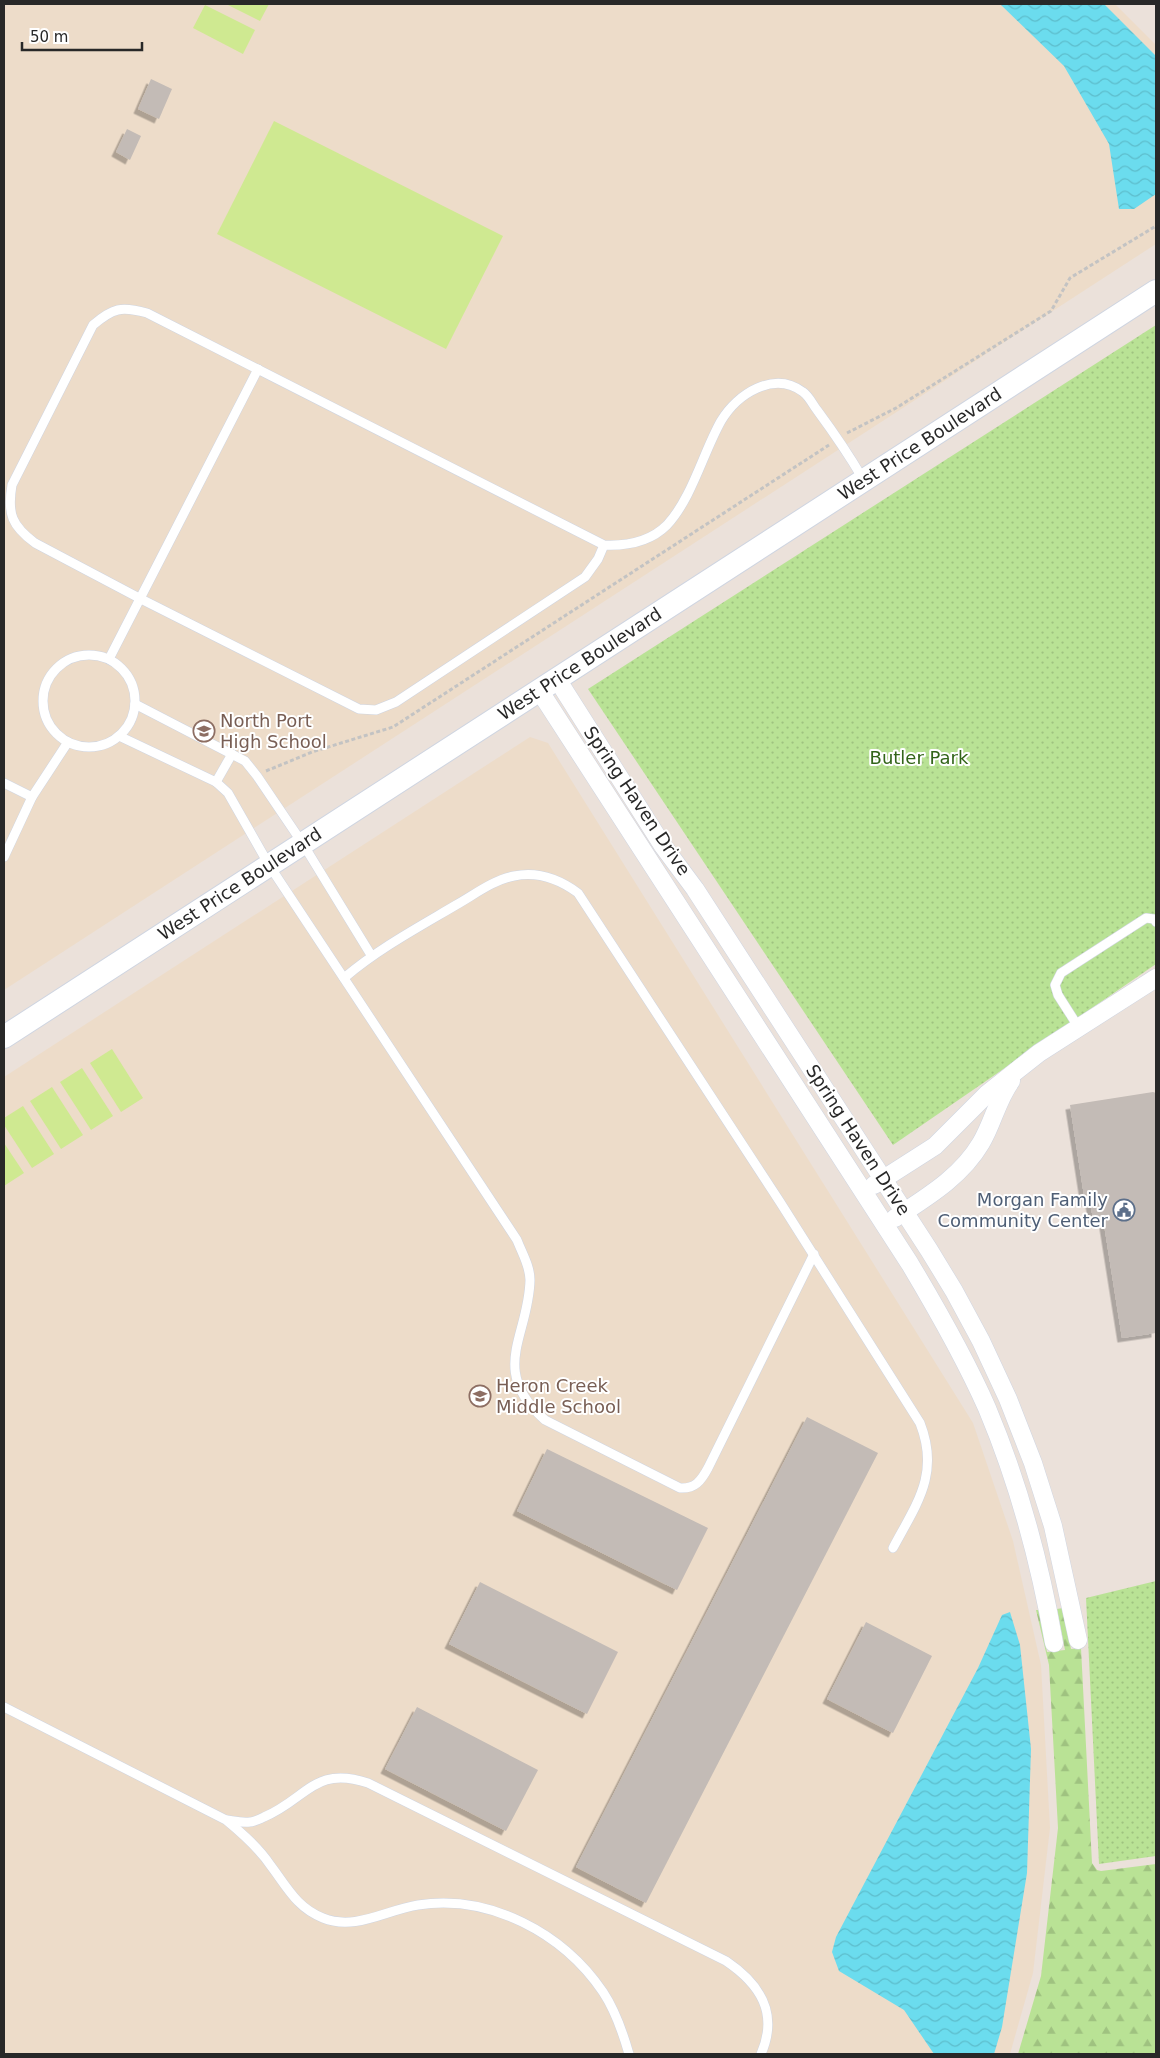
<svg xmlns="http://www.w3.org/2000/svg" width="1160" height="2058" font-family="'DejaVu Sans',sans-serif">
  <defs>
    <pattern id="green-dots" width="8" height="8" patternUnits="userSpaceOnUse" patternTransform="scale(1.25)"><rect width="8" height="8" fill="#b9e295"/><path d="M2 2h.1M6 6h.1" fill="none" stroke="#9fc280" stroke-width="1.8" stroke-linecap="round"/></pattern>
    <pattern id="forest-firs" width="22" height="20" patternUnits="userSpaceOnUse" patternTransform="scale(1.25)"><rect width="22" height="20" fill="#b9e295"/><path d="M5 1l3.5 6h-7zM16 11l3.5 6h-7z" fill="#9fc280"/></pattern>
    <pattern id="water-waves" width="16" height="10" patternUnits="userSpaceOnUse" patternTransform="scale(1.25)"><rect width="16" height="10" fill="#6bdcee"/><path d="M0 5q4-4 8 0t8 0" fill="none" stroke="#5dbdcc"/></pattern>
    <filter id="shadow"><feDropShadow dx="-4.5" dy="4.5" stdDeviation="0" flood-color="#0004"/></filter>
  </defs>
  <rect width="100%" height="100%" fill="#ebe1da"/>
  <!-- education -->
  <g fill="#eddcc9">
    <polygon points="4,4 1115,4 1156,45 1156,244 4,990"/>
    <polygon points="530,737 548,743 973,1423 1013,1541 1041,1665 1050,1828 1033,1973 1010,2054 4,2054 4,1077"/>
  </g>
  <!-- green -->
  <g fill="url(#green-dots)">
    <polygon points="1156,325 1156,964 893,1145 588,689"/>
    <polygon points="1156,1581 1156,1856 1099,1864 1086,1598"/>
  </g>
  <!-- forest -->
  <polygon fill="url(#forest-firs)" points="1063,1608 1071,1649 1081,1648 1092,1863 1097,1870 1101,1871 1156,1864 1156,2054 1018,2054 1041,1976 1058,1828 1049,1665 1036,1610 1039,1610 1047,1652 1065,1650 1057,1609"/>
  <!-- pitch -->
  <g fill="#cfe991">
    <polygon points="226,4 269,4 260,21"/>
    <polygon points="205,5 255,30 243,54 193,28"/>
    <polygon points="274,121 503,236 446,349 217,234"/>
    <polygon points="112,1049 143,1098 121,1112 90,1063"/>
    <polygon points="82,1068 113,1116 91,1130 60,1082"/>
    <polygon points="52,1087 83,1135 61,1149 30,1101"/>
    <polygon points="23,1106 54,1154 32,1168 4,1125 4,1118"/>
    <polygon points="4,1143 24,1173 4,1186"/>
  </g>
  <!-- water -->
  <g fill="url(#water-waves)">
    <polygon points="1000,4 1104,4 1156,56 1156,194 1134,209 1119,209 1109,144 1064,66"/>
    <polygon points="1010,1612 1020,1645 1031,1749 1027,1873 1002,2027 994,2054 934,2054 904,2010 839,1971 832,1952 836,1937 978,1668 1002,1615"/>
  </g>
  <!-- building -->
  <g fill="#c3bbb6" filter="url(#shadow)">
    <polygon points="151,79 172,89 159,119 138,109"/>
    <polygon points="127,129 141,136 130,160 116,152"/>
    <polygon points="1153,1092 1156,1093 1156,1333 1122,1338 1103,1218 1093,1219 1090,1202 1085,1202 1070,1105"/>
    <polygon points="807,1417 878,1453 646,1903 576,1867"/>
    <polygon points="547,1449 708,1528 677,1590 517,1511"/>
    <polygon points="480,1582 618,1652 587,1714 449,1644"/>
    <polygon points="866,1622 932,1656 893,1733 827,1699"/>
    <polygon points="417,1707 538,1770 506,1831 385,1769"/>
  </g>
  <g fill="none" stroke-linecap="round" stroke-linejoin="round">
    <!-- service casing -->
    <g stroke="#cfd5e1" stroke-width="10">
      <g id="service">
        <path d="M604,545L598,559L585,577L396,702L376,710L359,709L141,599L35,543C12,526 7,514 12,485L93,325C113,308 121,306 147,313L604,545C626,546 650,542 667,525C692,498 703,453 721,421C737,394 774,370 803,392C809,396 813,405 817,410C834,433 849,455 863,479"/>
        <circle cx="89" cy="701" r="46"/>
        <polyline points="109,659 258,369"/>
        <polyline points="135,704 245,761 257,776 303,844 371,955"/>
        <path d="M119,736L216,782L228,793L269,865L517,1240C522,1253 530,1266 530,1280C529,1336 488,1370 545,1420L680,1488C695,1489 701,1481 708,1468L814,1254"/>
        <polyline points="216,782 232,754"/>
        <polyline points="4,783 32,797"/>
        <polyline points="4,857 32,797 68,742"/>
        <path d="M344,978C378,949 417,928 456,905C474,895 493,880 514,876C538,871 559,879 578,893L780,1202L920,1423C940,1474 917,1503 893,1548"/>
        <polyline points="1079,1028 1058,995 1055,985 1061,973 1146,918 1154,919 1156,922"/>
        <path d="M4,1707L226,1820C243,1834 259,1848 271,1866C287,1887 297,1908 323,1918C355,1931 386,1910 418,1905C490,1894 563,1933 603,1992C615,2010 623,2033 629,2054"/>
        <path d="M227,1820C234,1821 242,1823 250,1822C254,1822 260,1819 264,1817C307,1799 314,1765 368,1783L726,1961C760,1984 779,2013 761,2054"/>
      </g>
    </g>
    <!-- minor casing -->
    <g stroke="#cfd5e1" stroke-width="19">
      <g id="minor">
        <polyline points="557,679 663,846 695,889 929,1250 954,1291 981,1341 1008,1399 1033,1463 1053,1526 1078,1640"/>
        <path d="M539,690L910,1264C938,1311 965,1358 987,1408C1019,1484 1040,1563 1054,1643"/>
        <polyline points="874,1185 935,1146 987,1094 1039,1053 1156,978"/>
        <path d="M895,1218C927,1197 961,1177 981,1143C993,1123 997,1100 1011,1081"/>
      </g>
    </g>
    <!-- tertiary casing -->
    <g stroke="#cfd5e1" stroke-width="24">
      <polyline id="tertiary" points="4,1037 1156,291"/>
    </g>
    <!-- path -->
    <g stroke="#c3c3c3" stroke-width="3" stroke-dasharray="4 2.5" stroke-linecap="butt">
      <polyline points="847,433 896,408 1051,311 1070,278 1156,226"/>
      <polyline points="266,771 312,752 393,727 829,445"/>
    </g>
    <!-- service -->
    <use href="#service" stroke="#fff" stroke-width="9"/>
    <!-- minor -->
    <use href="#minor" stroke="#fff" stroke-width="18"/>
    <!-- tertiary -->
    <use href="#tertiary" stroke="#fff" stroke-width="22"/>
  </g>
  <!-- icons -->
  <defs>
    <g id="school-ring" transform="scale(1.125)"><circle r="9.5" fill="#fff" stroke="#8d6e63" stroke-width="1.5"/><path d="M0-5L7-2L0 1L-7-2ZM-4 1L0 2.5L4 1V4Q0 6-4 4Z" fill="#8d6e63"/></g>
    <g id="civic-ring" transform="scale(1.125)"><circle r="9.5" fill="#fff" stroke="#5c6f8a" stroke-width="1.5"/><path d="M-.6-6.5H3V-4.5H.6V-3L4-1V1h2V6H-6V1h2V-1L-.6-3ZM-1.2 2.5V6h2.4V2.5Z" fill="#5c6f8a"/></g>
  </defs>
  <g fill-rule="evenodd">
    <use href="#school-ring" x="204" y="731"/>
    <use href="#civic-ring" x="1124" y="1210"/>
    <use href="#school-ring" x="480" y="1396"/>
  </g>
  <g text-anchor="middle" stroke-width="4" stroke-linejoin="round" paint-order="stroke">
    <!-- street labels -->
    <g font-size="18" fill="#282828" stroke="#fff">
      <text transform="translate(920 444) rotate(-33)" y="6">West Price Boulevard</text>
      <text transform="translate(580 664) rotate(-33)" y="6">West Price Boulevard</text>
      <text transform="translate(637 801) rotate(56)" y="6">Spring Haven Drive</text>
      <text transform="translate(240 884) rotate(-33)" y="6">West Price Boulevard</text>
      <text transform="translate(858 1140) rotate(57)" y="6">Spring Haven Drive</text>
    </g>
    <!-- education labels -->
    <g font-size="18" fill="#785e54" stroke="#fff" text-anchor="start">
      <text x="220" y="727">North Port<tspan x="220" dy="21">High School</tspan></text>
      <text x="496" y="1392">Heron Creek<tspan x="496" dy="21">Middle School</tspan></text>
    </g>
    <!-- park labels -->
    <g font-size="18" fill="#326419" stroke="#fff">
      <text x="919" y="764">Butler Park</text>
    </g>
    <!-- service labels -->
    <g font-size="18" fill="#4e5e75" stroke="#fff" text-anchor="end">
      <text x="1108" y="1206">Morgan Family<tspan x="1108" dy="21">Community Center</tspan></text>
    </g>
  </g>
  <!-- border -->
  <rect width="1160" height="2058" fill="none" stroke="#282828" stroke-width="10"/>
  <!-- scale -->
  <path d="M22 42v8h120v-8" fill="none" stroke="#282828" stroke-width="2.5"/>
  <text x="30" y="42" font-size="15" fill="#282828" stroke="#ffffff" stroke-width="4" paint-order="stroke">50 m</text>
</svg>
